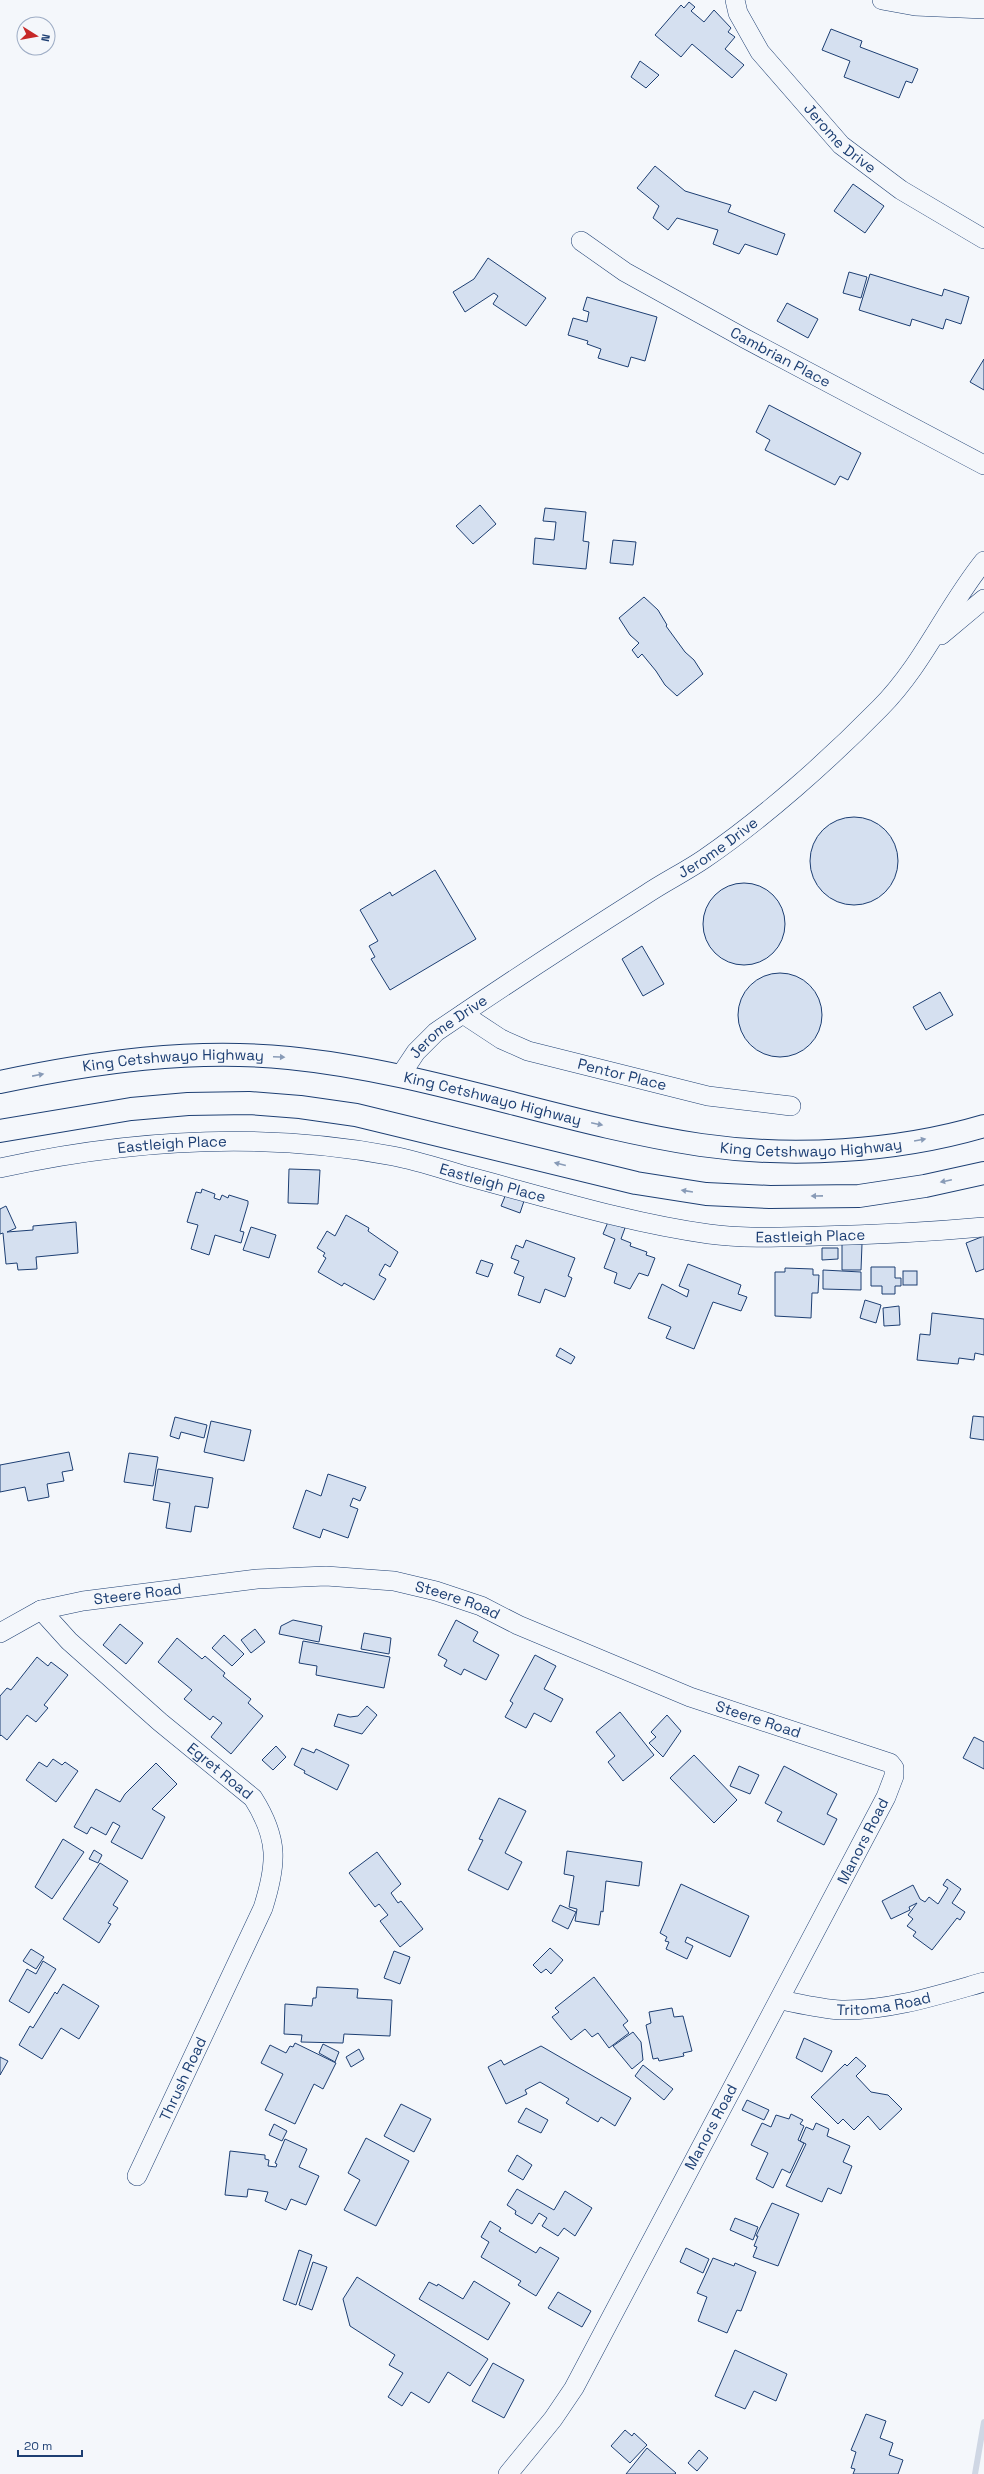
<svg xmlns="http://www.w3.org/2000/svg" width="984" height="2474" font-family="'Space Grotesk',sans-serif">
  <rect width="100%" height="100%" fill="#f4f7fb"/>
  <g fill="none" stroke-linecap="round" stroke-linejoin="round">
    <!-- stream -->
    <polyline stroke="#cfd7e4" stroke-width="6" points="975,2474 984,2422"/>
  </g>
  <!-- building -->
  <g fill="#d5e0f0" stroke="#1d3f73">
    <polygon points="689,2 695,7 691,11 704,22 714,10 731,28 728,32 735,37 725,49 744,65 732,78 692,44 681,57 655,35 681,5 684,8"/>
    <polygon points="831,29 862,41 860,47 918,69 912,83 906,81 899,98 844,77 850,61 822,50"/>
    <polygon points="640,61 659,75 646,88 631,77"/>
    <polygon points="655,166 685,191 731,205 728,212 785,234 777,255 745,244 739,254 713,244 718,230 677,218 668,230 653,218 659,206 637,188"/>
    <polygon points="853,184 884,206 865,233 834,211"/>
    <polygon points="488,258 546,298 526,326 493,304 498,296 494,293 465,312 453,292 474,279"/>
    <polygon points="849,272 867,277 861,298 843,293"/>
    <polygon points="870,274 942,296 944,289 969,297 961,324 946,319 943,329 912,319 910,326 859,310"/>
    <polygon points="587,297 657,317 645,361 631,357 628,367 598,358 601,349 587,344 588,341 568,335 573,318 587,322 589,312 583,310"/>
    <polygon points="787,303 818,319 808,338 777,321"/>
    <polygon points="984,359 984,390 970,382"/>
    <polygon points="769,405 861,453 848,480 840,476 835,485 765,450 770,440 756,432"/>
    <polygon points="480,505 496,524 473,544 456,526"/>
    <polygon points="545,508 586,512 583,541 589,542 586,569 533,564 535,538 554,540 556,522 543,521"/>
    <polygon points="613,540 636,542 633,565 610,563"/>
    <polygon points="644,597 658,610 667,625 666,626 685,652 694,660 703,674 677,696 665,685 656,671 642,654 638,658 632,650 639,643 630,635 619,618"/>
    <circle cx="854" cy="861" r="44"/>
    <polygon points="435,870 476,939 390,990 371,959 375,957 369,946 378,941 360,910 390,892 392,896"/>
    <circle cx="744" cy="924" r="41"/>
    <polygon points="642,946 664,984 643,996 622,959"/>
    <circle cx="780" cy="1015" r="42"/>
    <polygon points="940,992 953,1015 926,1030 913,1007"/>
    <polygon points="289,1169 320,1170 318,1204 288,1203"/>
    <polygon points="202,1189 215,1194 214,1198 220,1200 222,1195 228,1198 229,1195 248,1201 248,1204 240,1231 244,1232 241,1243 215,1235 209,1255 191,1249 198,1225 187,1222 196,1192 201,1193"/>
    <polygon points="506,1194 524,1201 520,1213 501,1206"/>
    <polygon points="6,1206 16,1228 7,1232 33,1230 33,1226 76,1222 78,1253 36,1257 37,1269 18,1270 17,1263 6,1264 3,1233 0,1234 0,1209"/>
    <polygon points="346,1215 369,1228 368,1231 398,1252 390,1267 385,1264 379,1275 386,1279 374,1300 344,1283 342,1286 318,1272 326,1258 323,1256 325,1253 317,1248 327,1231 335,1236"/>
    <polygon points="608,1222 625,1228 621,1239 631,1243 630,1246 647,1252 646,1255 655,1258 648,1276 639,1273 630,1289 614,1283 617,1273 604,1268 615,1239 603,1234"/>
    <polygon points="251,1227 276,1235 269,1258 243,1250"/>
    <polygon points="984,1236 984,1269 976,1272 966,1243"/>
    <polygon points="526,1240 575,1258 568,1276 572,1278 565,1297 545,1289 540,1303 518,1295 524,1277 514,1273 519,1261 511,1258 516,1245 523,1248"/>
    <polygon points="842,1244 862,1244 861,1270 842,1270"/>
    <polygon points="822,1248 838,1248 838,1259 822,1260"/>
    <polygon points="481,1260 493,1264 488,1277 476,1273"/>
    <polygon points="688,1264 741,1285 738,1294 747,1297 741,1311 713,1302 694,1349 666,1338 671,1327 648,1318 662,1284 687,1297 689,1290 679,1286"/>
    <polygon points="871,1267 895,1267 895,1278 901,1278 901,1286 895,1286 895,1294 882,1294 882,1286 871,1286"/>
    <polygon points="785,1268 813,1269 813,1275 819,1275 818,1293 812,1293 811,1318 775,1316 775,1272 785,1272"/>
    <polygon points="823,1270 861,1272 861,1290 823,1289"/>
    <rect x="903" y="1271" width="14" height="14"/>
    <polygon points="865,1300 881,1305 876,1323 860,1318"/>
    <polygon points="899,1306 900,1325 884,1326 883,1308"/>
    <polygon points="932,1313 984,1319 984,1355 975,1353 974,1360 959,1358 958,1364 917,1360 920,1334 930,1335"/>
    <polygon points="560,1348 575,1357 571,1364 556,1356"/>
    <polygon points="973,1416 984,1417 984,1440 970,1438"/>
    <polygon points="175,1417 207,1425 204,1438 181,1432 179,1439 170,1436"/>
    <polygon points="211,1421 251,1430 244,1461 204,1452"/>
    <polygon points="69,1452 73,1470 62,1472 64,1481 47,1484 49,1497 28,1501 25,1487 0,1492 0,1465"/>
    <polygon points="129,1453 158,1457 153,1486 124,1482"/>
    <polygon points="158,1469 213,1478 208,1508 195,1506 191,1532 166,1528 170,1503 153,1500"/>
    <polygon points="328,1474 366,1487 360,1501 353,1498 350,1506 358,1509 348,1538 323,1529 320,1538 293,1528 306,1490 321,1496"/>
    <polygon points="293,1620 322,1626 319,1642 279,1634 281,1626"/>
    <polygon points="456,1620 478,1632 473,1641 499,1655 486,1680 464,1669 461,1675 444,1666 447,1660 438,1655"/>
    <polygon points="120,1624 143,1643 126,1664 103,1645"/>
    <polygon points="255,1629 265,1642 251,1653 241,1640"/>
    <polygon points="364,1633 391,1638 389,1654 361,1649"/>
    <polygon points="224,1635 244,1654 232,1666 212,1648"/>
    <polygon points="177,1638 202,1659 205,1656 225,1673 223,1676 251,1699 248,1703 263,1716 231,1754 211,1737 222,1723 213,1716 210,1720 184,1699 192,1690 158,1662"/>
    <polygon points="303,1641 390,1657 384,1688 316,1675 317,1666 299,1663"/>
    <polygon points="535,1655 556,1666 544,1689 563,1699 551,1722 534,1713 526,1728 505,1717 513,1703 510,1701"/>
    <polygon points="37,1657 48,1666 51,1662 68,1675 44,1705 48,1708 36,1722 27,1715 7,1740 1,1735 0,1736 0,1696 7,1688 11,1690"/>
    <polygon points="367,1706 377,1715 362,1734 334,1726 338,1714 350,1717 358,1716"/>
    <polygon points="620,1712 654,1755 623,1781 608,1762 615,1756 596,1732"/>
    <polygon points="667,1715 681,1731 663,1757 649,1743 656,1737 651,1732"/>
    <polygon points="974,1737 984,1742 984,1769 963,1758"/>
    <polygon points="276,1746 286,1757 273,1770 262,1760"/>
    <polygon points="302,1748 314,1753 316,1749 349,1765 337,1790 304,1773 305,1771 294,1765"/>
    <polygon points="694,1755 737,1800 714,1823 670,1778"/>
    <polygon points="53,1759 62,1765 65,1762 78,1771 56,1802 26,1780 39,1762 47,1767"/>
    <polygon points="156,1763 177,1784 152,1809 165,1817 142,1859 111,1842 120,1826 113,1822 106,1835 91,1827 87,1834 74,1827 96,1789 120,1802 125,1794"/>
    <polygon points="739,1766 759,1775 750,1794 730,1786"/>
    <polygon points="784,1766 837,1794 827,1814 837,1819 824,1845 777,1821 782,1812 765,1803"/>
    <polygon points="499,1798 526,1811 505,1853 522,1862 508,1890 468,1870 483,1840 479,1839"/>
    <polygon points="63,1839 84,1852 52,1899 35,1887"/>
    <polygon points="94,1850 102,1855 98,1863 89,1859"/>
    <polygon points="567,1851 642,1862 639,1886 606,1881 603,1912 601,1911 599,1925 575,1921 577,1909 569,1907 574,1876 564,1874"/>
    <polygon points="377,1852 401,1884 391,1893 398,1903 401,1901 423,1929 400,1947 380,1921 388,1915 379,1904 375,1907 349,1873"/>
    <polygon points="100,1863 128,1881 113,1905 118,1908 108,1923 111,1924 99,1943 63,1919"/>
    <polygon points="947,1879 961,1889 952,1903 965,1912 960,1920 957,1918 932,1950 913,1936 916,1932 907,1926 913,1919 908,1915 917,1903 909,1907 910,1910 891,1919 882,1901 913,1885 920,1899 925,1902 929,1897 938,1904 948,1888 943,1885"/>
    <polygon points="681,1884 749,1916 730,1957 687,1937 685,1942 693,1946 687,1959 666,1949 669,1942 665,1941 667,1937 660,1933"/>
    <polygon points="560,1905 576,1912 568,1929 552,1921"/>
    <polygon points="550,1948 563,1960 551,1974 546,1969 541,1973 533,1965"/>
    <polygon points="31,1949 44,1957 36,1969 23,1961"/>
    <polygon points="394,1951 410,1957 400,1984 384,1978"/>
    <polygon points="43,1961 56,1969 29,2013 9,2001 27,1969 36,1974"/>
    <polygon points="594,1977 628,2021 623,2025 629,2033 609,2048 598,2033 592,2037 585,2029 571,2040 552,2017 559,2012 555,2008"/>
    <polygon points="63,1984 99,2006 79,2039 61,2028 42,2059 19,2045 30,2026 33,2028 55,1992 57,1994"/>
    <polygon points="317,1987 358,1989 357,1998 392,2000 390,2036 344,2034 343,2043 301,2042 302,2035 284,2034 285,2004 312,2006 313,1998 316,1998"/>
    <polygon points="672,2008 674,2017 683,2016 692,2051 683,2053 684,2056 659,2061 658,2058 653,2059 646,2025 651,2023 649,2012"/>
    <polygon points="633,2032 641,2042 643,2060 632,2069 613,2046"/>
    <polygon points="804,2038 832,2051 822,2072 796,2058"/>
    <polygon points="295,2043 336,2063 323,2089 314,2084 295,2124 265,2110 283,2074 261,2063 270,2045 286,2053 290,2046 293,2047"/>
    <polygon points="323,2044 339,2052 335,2062 319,2053"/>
    <polygon points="541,2046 631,2098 615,2126 601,2117 598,2122 566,2103 569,2099 540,2082 525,2090 527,2094 506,2104 488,2067 501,2060 504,2065"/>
    <polygon points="359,2049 364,2059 351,2067 346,2057"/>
    <polygon points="0,2057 8,2061 0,2075"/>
    <polygon points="856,2057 866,2066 856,2076 871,2092 888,2095 902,2109 880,2130 868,2116 854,2130 843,2119 838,2124 811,2097 845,2064 847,2066"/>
    <polygon points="643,2065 673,2089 664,2100 635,2076"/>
    <polygon points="747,2100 769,2110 764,2120 742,2110"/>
    <polygon points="401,2104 431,2119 414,2152 384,2136"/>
    <polygon points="526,2108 548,2120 541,2133 518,2122"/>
    <polygon points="791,2114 803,2120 800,2124 804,2126 798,2140 804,2143 790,2173 782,2169 773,2188 756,2179 768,2153 751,2145 762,2123 771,2127 776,2115 789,2119"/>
    <polygon points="816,2123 829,2129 827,2136 850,2146 843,2162 852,2166 841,2194 828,2188 822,2202 786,2186 806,2144 800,2141 806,2127 813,2130"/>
    <polygon points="274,2124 287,2131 282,2141 269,2135"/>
    <polygon points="366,2138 409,2161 376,2226 344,2210 360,2180 348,2173"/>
    <polygon points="285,2139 307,2149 299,2167 319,2176 306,2205 291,2199 286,2210 265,2201 268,2192 248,2189 247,2197 225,2195 230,2151 265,2155 265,2159 269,2160 268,2166 276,2167 277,2164 275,2163"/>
    <polygon points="517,2155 532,2165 523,2180 508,2171"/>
    <polygon points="517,2189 554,2210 565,2191 592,2208 575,2236 564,2228 558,2236 542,2226 547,2218 539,2213 532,2224 515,2214 516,2211 507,2205"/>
    <polygon points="772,2203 799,2214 778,2266 753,2257 757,2247 754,2246 758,2236 756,2236"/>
    <polygon points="735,2218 758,2227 753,2240 730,2230"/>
    <polygon points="490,2221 501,2228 499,2231 536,2253 540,2247 559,2258 536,2296 518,2285 521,2281 481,2257 489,2242 481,2237"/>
    <polygon points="686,2248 709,2259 703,2273 680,2262"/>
    <polygon points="299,2250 312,2255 296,2305 283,2300"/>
    <polygon points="713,2258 734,2266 735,2263 756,2272 741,2311 737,2310 727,2333 698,2321 707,2297 697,2293"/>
    <polygon points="313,2262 327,2267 312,2310 299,2305"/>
    <polygon points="357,2277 488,2359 470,2386 448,2372 429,2403 411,2392 402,2406 388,2397 403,2373 389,2365 395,2355 350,2326 343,2299"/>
    <polygon points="474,2281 510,2303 488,2340 419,2299 429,2282 437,2286 438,2284 463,2299"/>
    <polygon points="558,2292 591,2311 582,2327 548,2308"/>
    <polygon points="735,2350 787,2374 776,2401 754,2391 745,2409 715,2396"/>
    <polygon points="493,2363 524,2380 504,2418 472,2401"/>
    <polygon points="866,2414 886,2421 880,2438 893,2443 889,2455 903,2460 898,2474 853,2474 855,2469 851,2468 856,2452 851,2450"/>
    <polygon points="625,2430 632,2436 634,2433 647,2445 630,2463 611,2446"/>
    <polygon points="647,2448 676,2473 675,2474 626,2474"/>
    <polygon points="699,2450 708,2458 697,2471 688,2463"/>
  </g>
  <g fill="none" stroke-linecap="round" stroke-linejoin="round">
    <!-- minor casing -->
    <g stroke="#1d3f73" stroke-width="20">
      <g id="minor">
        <path id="s1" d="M735,0L738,13L760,52L841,145L901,190L984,239"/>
        <polyline points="882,0 915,6 984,9"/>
        <path id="s2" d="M581,241L625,272L744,338L984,465"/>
        <polyline points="941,635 984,599"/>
        <path id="s3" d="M463,1014L501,1039L528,1051L708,1096L791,1106"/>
        <path id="s4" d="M400,1076L416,1052L436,1032C505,985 574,940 645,895C664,882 685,872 704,859C764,818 829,760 880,708C923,665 946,608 984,561"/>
        <path id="s5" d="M0,1168C128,1140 263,1131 393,1156C419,1161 445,1170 470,1177C549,1198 629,1223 709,1234C746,1239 782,1237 819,1236C874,1235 929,1232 984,1227"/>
        <path id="s6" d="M41,1610L69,1641L160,1722L253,1798C279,1839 277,1864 263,1908L137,2176"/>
        <path id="s7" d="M0,1633L41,1610L83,1601L257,1579L326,1576L394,1581L436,1591L481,1606L518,1625L690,1697L890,1763L894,1768V1776L886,1797L574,2388L553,2419L508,2474"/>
        <path id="s8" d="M781,2000C801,2004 821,2009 841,2010C889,2011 938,1995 984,1982"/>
      </g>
    </g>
    <!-- motorway casing -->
    <g stroke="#1d3f73" stroke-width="24">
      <g id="motorway">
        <path id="s9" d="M0,1082C95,1062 192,1048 289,1058C429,1072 562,1124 701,1145C791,1158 896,1152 984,1126"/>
        <polyline points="0,1131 131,1109 188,1104 249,1103 300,1107 356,1115 636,1183 706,1194 770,1197 859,1196 925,1186 984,1173"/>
      </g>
    </g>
    <!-- minor -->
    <use href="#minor" stroke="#f4f7fb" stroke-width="19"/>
    <!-- motorway -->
    <use href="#motorway" stroke="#f4f7fb" stroke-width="22"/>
  </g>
  <!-- one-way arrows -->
  <defs><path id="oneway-solid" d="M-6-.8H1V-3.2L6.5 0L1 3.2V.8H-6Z"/></defs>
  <g fill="#889bb7">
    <use href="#oneway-solid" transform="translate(279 1057) rotate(2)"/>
    <use href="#oneway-solid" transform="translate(38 1075) rotate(-11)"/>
    <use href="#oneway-solid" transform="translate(597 1124) rotate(12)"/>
    <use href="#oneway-solid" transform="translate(920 1140) rotate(-10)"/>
    <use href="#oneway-solid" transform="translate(560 1164) rotate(-166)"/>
    <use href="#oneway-solid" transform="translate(946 1181) rotate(168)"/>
    <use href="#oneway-solid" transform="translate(687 1191) rotate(-171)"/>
    <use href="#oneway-solid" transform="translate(817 1196) rotate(179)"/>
  </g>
  <g text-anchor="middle" stroke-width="3" stroke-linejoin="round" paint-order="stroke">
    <!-- street labels -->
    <g font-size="15" fill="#1d3f73" stroke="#f4f7fb">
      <text dy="5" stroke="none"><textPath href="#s1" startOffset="176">Jerome Drive</textPath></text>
      <text dy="5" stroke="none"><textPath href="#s2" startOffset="231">Cambrian Place</textPath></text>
      <text dy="5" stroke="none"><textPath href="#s4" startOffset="394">Jerome Drive</textPath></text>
      <text dy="5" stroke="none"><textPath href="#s4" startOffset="70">Jerome Drive</textPath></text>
      <text dy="5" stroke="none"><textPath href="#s9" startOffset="175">King Cetshwayo Highway</textPath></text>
      <text dy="5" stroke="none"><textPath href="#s3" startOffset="172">Pentor Place</textPath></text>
      <text dy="5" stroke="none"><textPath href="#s9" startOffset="499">King Cetshwayo Highway</textPath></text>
      <text dy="5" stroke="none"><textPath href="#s9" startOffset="823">King Cetshwayo Highway</textPath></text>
      <text dy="5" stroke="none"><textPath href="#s5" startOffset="174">Eastleigh Place</textPath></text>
      <text dy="5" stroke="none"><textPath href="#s5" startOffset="499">Eastleigh Place</textPath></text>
      <text dy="5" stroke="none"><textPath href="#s5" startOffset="823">Eastleigh Place</textPath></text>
      <text dy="5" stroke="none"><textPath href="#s7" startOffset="145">Steere Road</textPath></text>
      <text dy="5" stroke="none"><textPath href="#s7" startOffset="469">Steere Road</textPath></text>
      <text dy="5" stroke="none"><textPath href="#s7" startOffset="793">Steere Road</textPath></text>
      <text dy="5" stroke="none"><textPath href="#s6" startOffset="241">Egret Road</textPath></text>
      <text transform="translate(863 1841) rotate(-63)" y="5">Manors Road</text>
      <text dy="5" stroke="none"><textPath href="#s8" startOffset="104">Tritoma Road</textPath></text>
      <text transform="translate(183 2079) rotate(-65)" y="5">Thrush Road</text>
      <text transform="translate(711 2127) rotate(-62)" y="5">Manors Road</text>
    </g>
  </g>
  <!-- north arrow -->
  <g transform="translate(36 36) rotate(101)"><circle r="19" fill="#f4f7fb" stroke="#9eadc5"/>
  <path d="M0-3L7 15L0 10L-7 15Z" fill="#c62828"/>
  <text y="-6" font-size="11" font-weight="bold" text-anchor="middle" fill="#1d3f73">N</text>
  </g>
  <!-- scale -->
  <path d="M18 2450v6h64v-6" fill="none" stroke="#1d3f73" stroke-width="2"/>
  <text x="24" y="2450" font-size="12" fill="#1d3f73" stroke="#f4f7fb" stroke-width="3" paint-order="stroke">20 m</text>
</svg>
